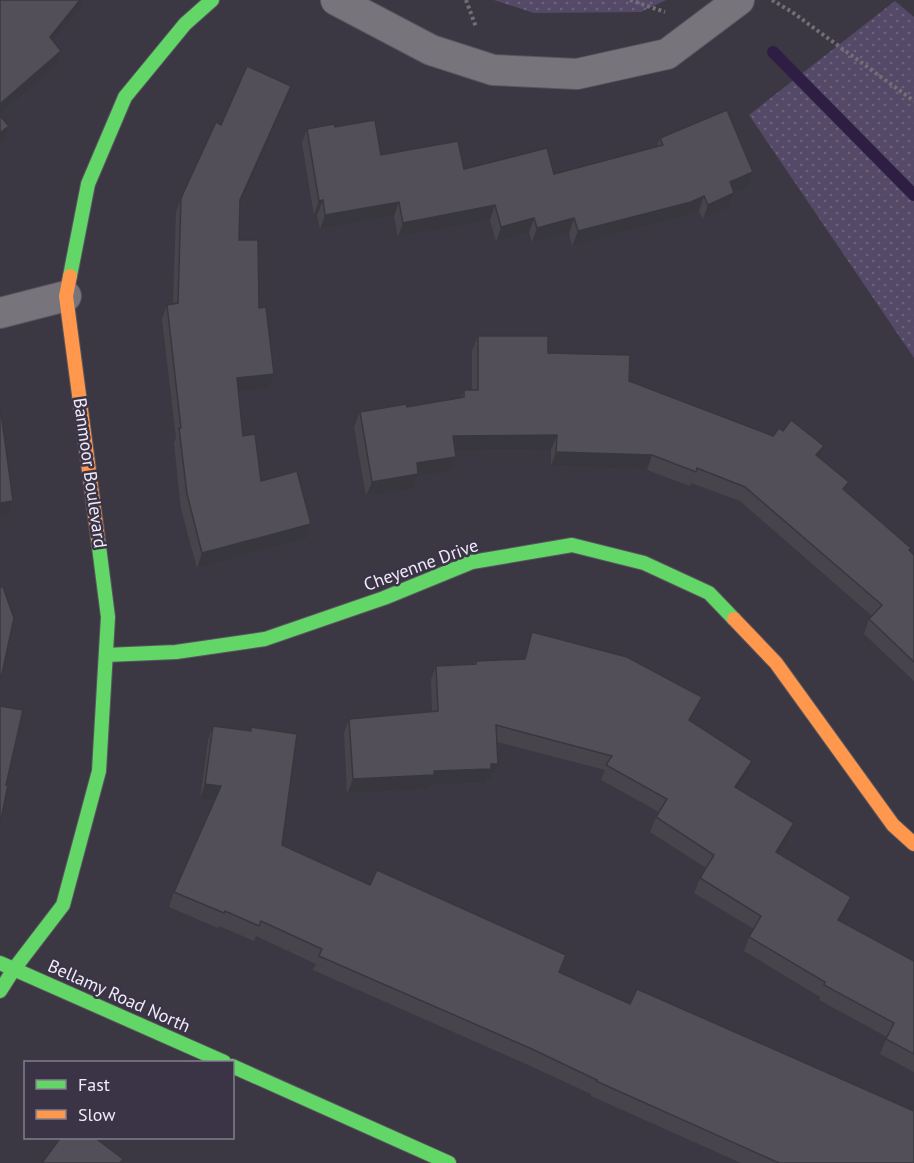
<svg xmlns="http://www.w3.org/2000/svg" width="914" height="1163" font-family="'PT Sans',sans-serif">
  <defs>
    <pattern id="grass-dots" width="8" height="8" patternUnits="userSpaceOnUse" patternTransform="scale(1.5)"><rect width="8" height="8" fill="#544966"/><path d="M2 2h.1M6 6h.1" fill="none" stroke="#6d637d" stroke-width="1.8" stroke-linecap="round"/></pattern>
  </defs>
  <rect width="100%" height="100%" fill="#3c3843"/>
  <!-- grass -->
  <g fill="url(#grass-dots)">
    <polygon points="494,0 666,0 641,12 534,13"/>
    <polygon points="895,1 914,17 914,358 749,115"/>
  </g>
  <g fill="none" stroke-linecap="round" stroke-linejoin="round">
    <!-- stream -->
    <polyline stroke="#2e1e44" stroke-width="12" points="773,52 914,195"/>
    <!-- street casing -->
    <g stroke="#59565f" stroke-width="32">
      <g id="street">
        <polyline points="336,0 431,50 493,70 577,74 667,54 739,0"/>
        <polyline points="0,313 66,296"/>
      </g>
    </g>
    <!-- fast casing -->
    <g stroke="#59565f" stroke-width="16">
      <g id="fast">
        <polyline points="70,276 88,184 125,97 185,24 212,0"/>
        <polyline points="106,655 176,652 265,639 384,598 472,562 572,545 644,563 709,593 734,619"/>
        <polyline points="0,963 224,1062"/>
        <polyline points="0,991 14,969 63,905 99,771 108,617 98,539"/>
        <polyline points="232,1066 449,1163"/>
      </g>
    </g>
    <!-- slow casing -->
    <g stroke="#59565f" stroke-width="16">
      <g id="slow">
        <polyline points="70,276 66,296 98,539"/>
        <polyline points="734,619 776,663 893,825 914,844"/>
      </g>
    </g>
    <!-- path -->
    <g stroke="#726f77" stroke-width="4" stroke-dasharray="3 3" stroke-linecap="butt">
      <polyline points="466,0 476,27"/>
      <polyline points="630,0 665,12"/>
      <polyline points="772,0 792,12 914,101"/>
    </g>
    <!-- street -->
    <use href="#street" stroke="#77747c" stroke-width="30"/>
    <!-- fast -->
    <use href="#fast" stroke="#63d668" stroke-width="14"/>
    <!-- slow -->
    <use href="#slow" stroke="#ff974d" stroke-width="14"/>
  </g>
  <!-- wall -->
  <g fill="#47444c">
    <polygon points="286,100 240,203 239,240 259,308 274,374 269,388 239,392 243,436 261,481 306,539 197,568 181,509 174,443 176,438 162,319 167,305 173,304 176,212 181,198"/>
    <polygon points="335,127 381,155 464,169 554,174 657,146 660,138 753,172 748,187 734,193 729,208 703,219 699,211 685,216 572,246 569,233 532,242 529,233 496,242 490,220 398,237 394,216 320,229 317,215 314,215 302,143 307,129"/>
    <polygon points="478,336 548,353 629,381 820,458 846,491 914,555 914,681 864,634 869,619 872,616 740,501 691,483 690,486 647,470 551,466 551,450 455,451 456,457 451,471 417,477 413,489 366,496 354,427 360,412 407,407 461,398 464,390 472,390 472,351"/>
    <polygon points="532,632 702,697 696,712 691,722 746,776 738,789 789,838 779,853 851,897 846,912 840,922 914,961 914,1072 880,1054 887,1037 819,1000 820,997 744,951 749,937 754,929 694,893 700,878 706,868 650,832 656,817 659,812 601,780 605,770 497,742 498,764 492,779 487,779 486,783 430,785 428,789 347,794 344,733 349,719 432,711 431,680 436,666 474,664 476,661 524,659"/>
    <polygon points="213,726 250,731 251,727 282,845 560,972 914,1163 741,1163 591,1096 591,1094 526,1064 313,970 316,964 256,936 254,941 219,926 218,928 169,907 174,892 214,801 200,799 208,740"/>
  </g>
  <!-- shaded-wall -->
  <g fill="#39373e">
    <polygon points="80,0 83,0 80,8 44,52 50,37"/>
    <polygon points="61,51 56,65 0,114 0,104"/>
    <polygon points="291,86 286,100 235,215 240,200"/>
    <polygon points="9,126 3,140 0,143 0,133"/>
    <polygon points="753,172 748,187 725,197 730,182"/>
    <polygon points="734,193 729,208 703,219 708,205"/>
    <polygon points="704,196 699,211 685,216 572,246 578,231"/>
    <polygon points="323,200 317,215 314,215 319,201"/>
    <polygon points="399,202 394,216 320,229 325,215"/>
    <polygon points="495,205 490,220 398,237 403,223"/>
    <polygon points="534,218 529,233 496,242 501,227"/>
    <polygon points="574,218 569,233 532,242 537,228"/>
    <polygon points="274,374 269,388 232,393 237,378"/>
    <polygon points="557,435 551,450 448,451 453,436"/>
    <polygon points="824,446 818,461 816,455"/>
    <polygon points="556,452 652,455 647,470 551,466"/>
    <polygon points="456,457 451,471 417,477 413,489 366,496 372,482 417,463"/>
    <polygon points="13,501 8,516 0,517 0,503"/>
    <polygon points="311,524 306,539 197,568 202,553"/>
    <polygon points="702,697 696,712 684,735 689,720"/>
    <polygon points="752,761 746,776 730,801 735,787"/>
    <polygon points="491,764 498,764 492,779 487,779 486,783 430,785 428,789 347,794 353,779"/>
    <polygon points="205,784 221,786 216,801 200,799"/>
    <polygon points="794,823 789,838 771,866 776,852"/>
    <polygon points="851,897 846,912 832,935 838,920"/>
  </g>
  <!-- building -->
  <g fill="#524f58" stroke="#39373e" stroke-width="1.5">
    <polygon points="0,0 80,0 50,37 61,51 0,104"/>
    <polygon points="247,66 291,86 240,200 239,240 258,240 259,308 266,307 274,374 237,378 243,436 255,434 261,481 297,471 311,524 202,553 187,494 179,428 181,428 167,305 178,303 181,198 216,122 221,125"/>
    <polygon points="727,110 753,172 730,182 734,193 708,205 704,196 691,202 578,231 574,218 537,228 534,218 501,227 495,205 403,223 399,202 325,215 323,200 319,201 307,129 334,124 335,127 375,120 381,155 458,141 464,169 547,148 554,174 663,145 660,138"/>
    <polygon points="0,116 9,126 0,133"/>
    <polygon points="478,336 548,336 548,353 630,355 629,381 773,436 779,428 783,431 791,420 824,446 816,455 849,482 843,489 911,548 909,550 914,555 914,662 869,619 882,605 745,487 697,468 696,472 652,455 556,452 557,435 453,436 456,457 417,463 418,474 372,482 360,412 406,404 407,407 464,397 464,390 478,390"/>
    <polygon points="0,405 13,501 0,503"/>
    <polygon points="0,587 3,587 14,618 0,683"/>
    <polygon points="532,632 627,657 702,697 689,720 752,761 735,787 794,823 776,852 851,897 838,920 914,961 914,1054 886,1039 894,1023 824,985 825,982 749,937 761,916 700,878 714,855 656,817 667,799 606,765 612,756 496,725 498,764 491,764 491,769 434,771 434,775 353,779 349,719 438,711 436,666 476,664 476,661 525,659"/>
    <polygon points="0,706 23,710 6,785 8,785 0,824"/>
    <polygon points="213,726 251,731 251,727 297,734 282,845 370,885 377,870 566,955 559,972 630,1004 637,989 914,1111 914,1163 779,1163 596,1081 597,1080 532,1049 319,956 322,949 261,921 259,926 225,911 224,913 174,892 221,786 205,784"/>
    <polygon points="61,1137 94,1137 123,1159 120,1163 42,1163"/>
  </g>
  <g text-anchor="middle" stroke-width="5" stroke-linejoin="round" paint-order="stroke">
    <!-- street labels -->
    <g font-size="18" fill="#efebf7" stroke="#3b3447">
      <text transform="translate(90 473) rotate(82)" y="6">Banmoor Boulevard</text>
      <text transform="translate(421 565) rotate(-20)" y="6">Cheyenne Drive</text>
      <text transform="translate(119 996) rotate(24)" y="6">Bellamy Road North</text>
    </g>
  </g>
  <!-- legend -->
  <rect x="24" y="1061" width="210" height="78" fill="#3b3447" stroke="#837d8d" stroke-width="1.5"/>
  <rect x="36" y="1080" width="30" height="9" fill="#63d668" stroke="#837d8d" stroke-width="1.5"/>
  <text x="78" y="1091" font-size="18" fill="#efebf7">Fast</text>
  <rect x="36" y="1110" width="30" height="9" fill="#ff974d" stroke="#837d8d" stroke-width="1.5"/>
  <text x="78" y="1121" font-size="18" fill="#efebf7">Slow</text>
</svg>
